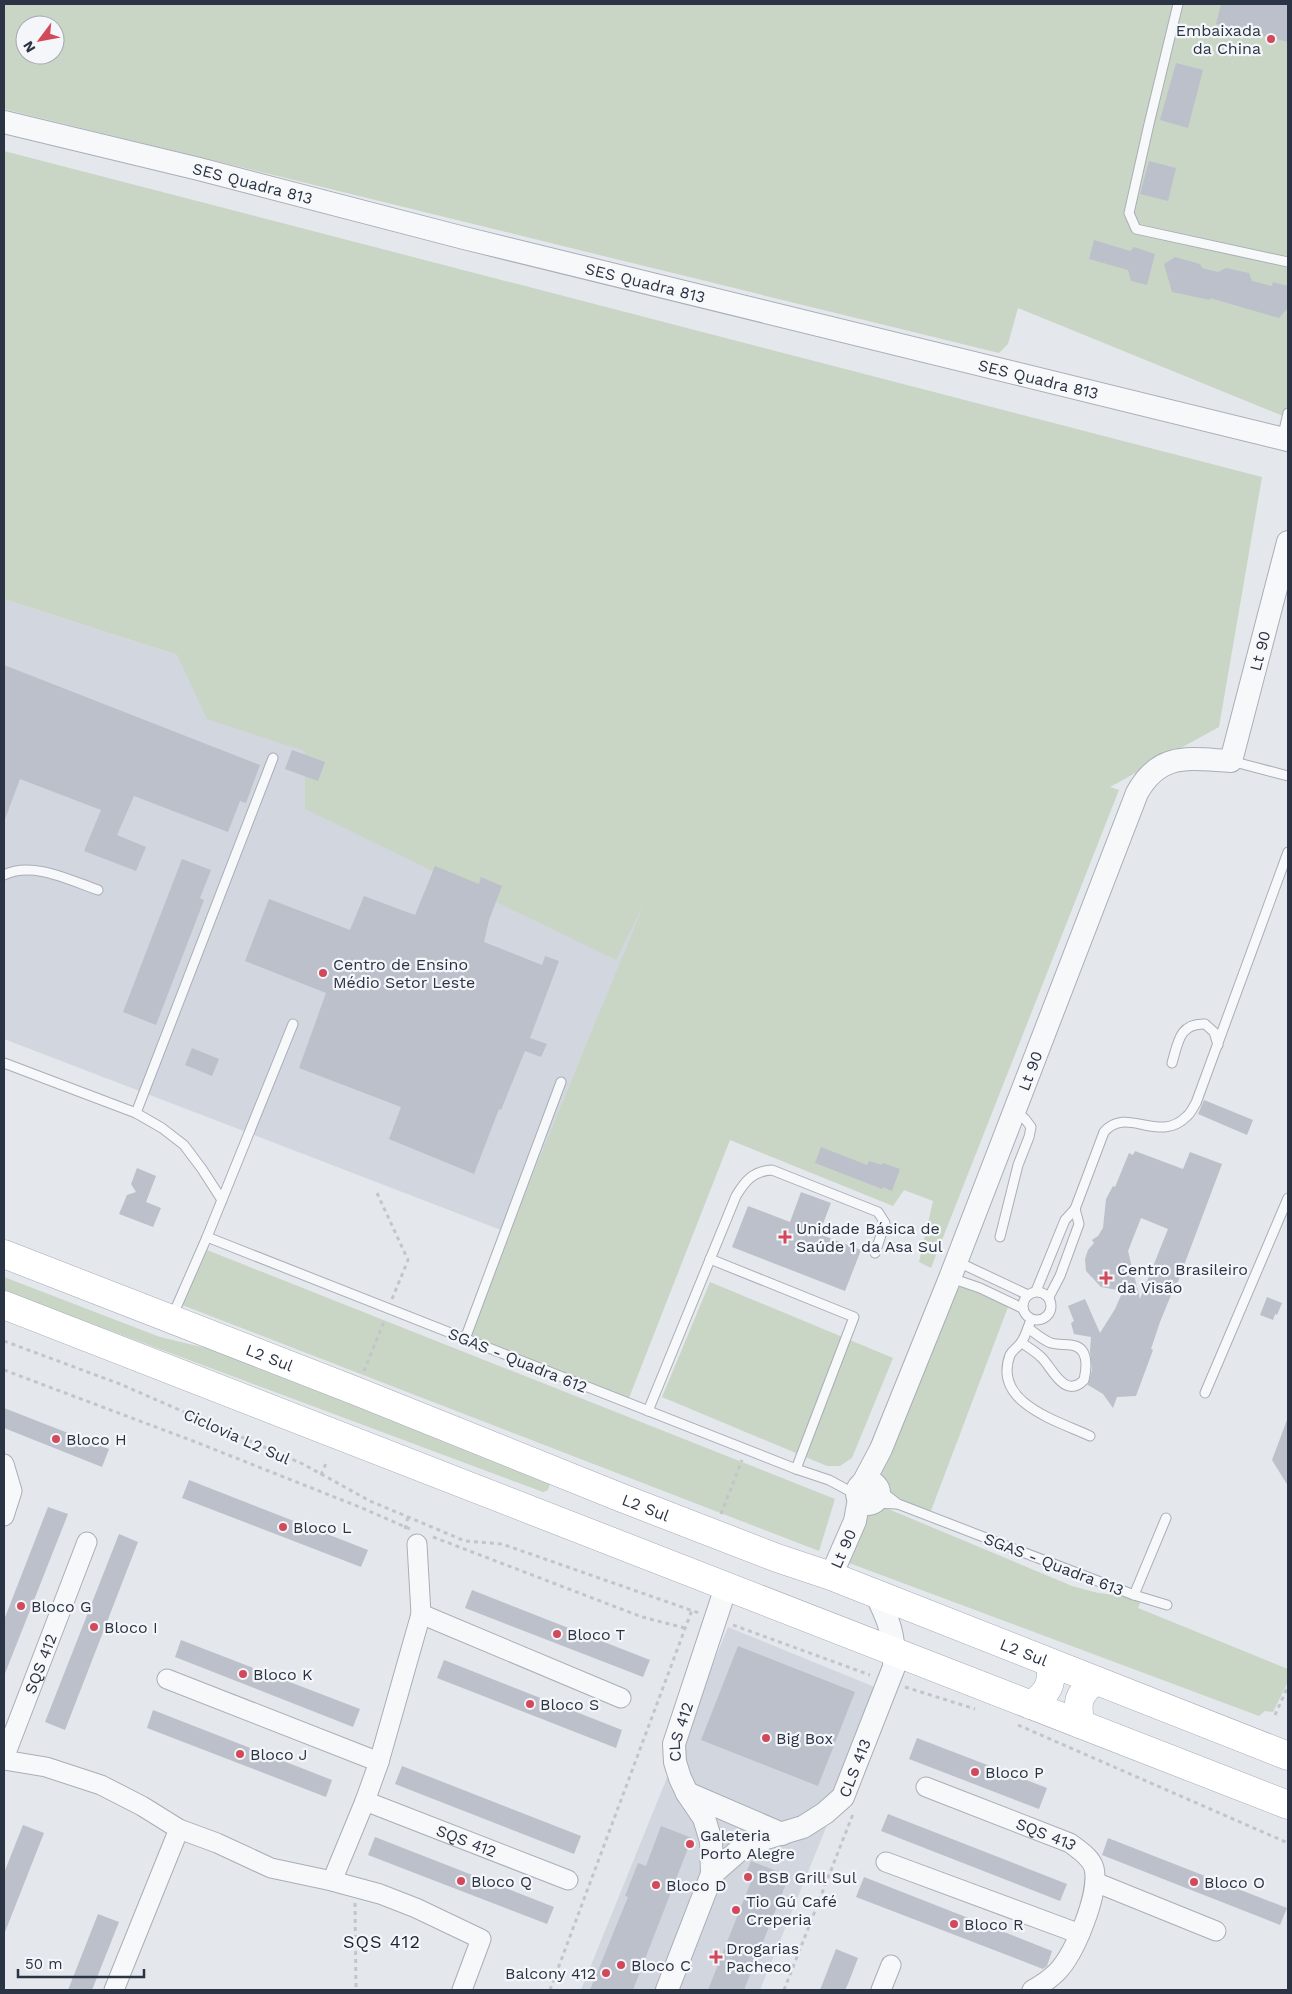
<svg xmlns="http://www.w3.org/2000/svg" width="1292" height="1994" font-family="'Work Sans',sans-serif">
  <rect width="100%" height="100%" fill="#e4e7ec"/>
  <!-- built -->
  <g fill="#d2d6de">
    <polygon points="4,599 383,722 669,907 535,1243 4,1039"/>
    <polygon points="728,1627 882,1690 760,1990 581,1990"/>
  </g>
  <!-- green -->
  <g fill="#c9d6c5" fill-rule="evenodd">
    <path d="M4,4H1288V418L1018,308L1008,344L999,353L4,109ZM25,25H55V55H25Z"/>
    <polygon points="4,151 1262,477 1219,727 1110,787 1119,790 931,1268 919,1262 933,1201 904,1190 893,1206 730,1140 627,1403 465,1339 645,902 616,960 305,809 305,751 207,719 177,655 4,599"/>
    <polygon points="207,1250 835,1499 819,1551 182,1305"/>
    <polygon points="4,1277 160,1337 218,1351 547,1479 550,1484 548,1490 543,1492 4,1291"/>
    <polygon points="950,1278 1008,1307 929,1516 880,1490 881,1449"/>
    <polygon points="710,1282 893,1358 852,1458 840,1466 827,1466 662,1397"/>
    <polygon points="875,1505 886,1508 1072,1586 1098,1593 1142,1598 1138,1608 1288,1669 1288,1682 1273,1712 1265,1711 1259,1716 841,1560 869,1507"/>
  </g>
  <!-- building -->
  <g fill="#bbc0ca" fill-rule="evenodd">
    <polygon points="1221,4 1288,4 1288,42 1216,24"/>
    <polygon points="1176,63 1203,70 1188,128 1160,120"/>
    <polygon points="1149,161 1176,168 1168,201 1140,194"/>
    <polygon points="1094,240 1130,251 1134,247 1155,254 1147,285 1131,281 1128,270 1089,259"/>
    <polygon points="1175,257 1200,264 1202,268 1218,272 1226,268 1249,273 1252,281 1272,286 1273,282 1288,286 1288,308 1279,318 1210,298 1210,300 1172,292 1164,264"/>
    <polygon points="4,665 260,765 246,803 240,801 228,832 134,796 117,835 146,847 136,871 84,851 101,810 20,779 5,819 4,819"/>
    <polygon points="292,750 325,762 318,781 285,769"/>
    <polygon points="182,859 211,870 200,898 204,900 156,1025 123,1012"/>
    <polygon points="435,866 479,884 481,877 502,886 489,920 484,942 542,965 545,956 559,961 530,1038 547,1044 541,1057 525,1051 501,1110 499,1109 474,1174 389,1139 401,1107 299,1068 326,993 245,961 269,899 350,930 364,896 415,915"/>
    <polygon points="192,1048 219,1059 212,1076 185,1065"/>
    <polygon points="1204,1100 1253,1120 1247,1135 1198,1114"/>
    <polygon points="821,1147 867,1165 869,1161 882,1165 883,1163 900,1169 892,1191 883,1187 882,1189 815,1163"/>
    <path d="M1135,1151L1183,1169L1190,1152L1222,1164L1177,1284L1176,1283L1160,1322L1151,1349L1153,1350L1136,1396L1117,1397L1113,1408L1103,1394L1088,1385L1092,1370L1090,1351L1091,1337L1074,1334L1071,1323L1074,1321L1068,1306L1085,1299L1100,1333L1115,1309L1123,1291L1101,1287L1086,1271L1085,1259L1088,1250L1094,1243L1092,1240L1098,1236L1103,1228L1106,1199L1113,1186L1115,1187L1129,1153L1133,1155ZM1141,1218L1168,1229L1140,1299L1128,1251Z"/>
    <polygon points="137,1168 156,1176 146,1202 161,1208 153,1227 119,1214 127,1195 136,1192 131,1184"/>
    <polygon points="801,1192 831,1203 819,1234 861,1250 845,1291 732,1247 748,1206 790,1222"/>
    <polygon points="1267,1297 1282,1303 1277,1315 1275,1314 1273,1320 1260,1315"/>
    <polygon points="4,1408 109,1449 102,1467 4,1428"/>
    <polygon points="1287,1420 1288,1421 1288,1486 1272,1460"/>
    <polygon points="189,1480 368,1550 361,1567 182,1498"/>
    <polygon points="48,1507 68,1514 4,1676 4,1620"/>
    <polygon points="119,1534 138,1542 65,1730 45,1722"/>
    <polygon points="472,1590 650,1660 643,1677 465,1608"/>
    <polygon points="181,1640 360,1709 353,1727 175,1657"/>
    <polygon points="738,1646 855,1692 818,1786 701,1740"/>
    <polygon points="444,1660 622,1730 616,1748 437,1678"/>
    <polygon points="153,1710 332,1780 326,1797 147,1728"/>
    <polygon points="917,1738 1047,1788 1039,1809 909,1759"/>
    <polygon points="402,1766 581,1836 574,1854 395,1784"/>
    <polygon points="888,1814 1067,1884 1060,1901 881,1831"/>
    <polygon points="23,1825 44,1833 5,1932 4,1873"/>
    <polygon points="661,1826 692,1838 633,1990 590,1990 628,1897 625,1896 638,1863 646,1866"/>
    <polygon points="375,1837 554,1907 547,1924 368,1855"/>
    <polygon points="1108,1838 1287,1908 1280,1925 1102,1855"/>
    <polygon points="751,1861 789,1876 744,1990 708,1990 752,1879 745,1876"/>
    <polygon points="864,1877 1052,1951 1047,1966 1043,1969 856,1897"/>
    <polygon points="98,1914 119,1922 92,1990 68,1990"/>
    <polygon points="836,1949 858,1958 848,1984 845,1990 820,1990"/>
  </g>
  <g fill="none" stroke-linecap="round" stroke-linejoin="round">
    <!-- service casing -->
    <g stroke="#a9aeb7" stroke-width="11">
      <g id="service">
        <polyline points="1178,4 1149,124 1129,213 1136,229 1288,262"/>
        <polyline points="1282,439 1288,413"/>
        <polyline points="1231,761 1288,776"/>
        <path d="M4,875C33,861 69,880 98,890"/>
        <polyline points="4,1063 136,1113 162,1128 184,1145 202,1169 222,1200"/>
        <path d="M1172,1063C1178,1043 1179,1023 1205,1024L1214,1032L1218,1045"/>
        <polyline points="136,1113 273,758"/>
        <polyline points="207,1237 796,1469 829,1480 857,1495"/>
        <polyline points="1000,1237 1018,1165 1029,1137 1031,1127 1025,1119 1015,1110"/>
        <polyline points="710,1259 854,1317 796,1469"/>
        <polyline points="958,1262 1028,1295"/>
        <polyline points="951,1278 980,1288 1022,1308"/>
        <path d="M1036,1291L1065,1220L1075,1209L1104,1132C1127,1105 1159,1145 1187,1116C1191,1113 1193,1107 1196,1103L1288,852"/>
        <circle cx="1037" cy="1306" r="14"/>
        <polyline points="1049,1297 1060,1276 1079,1224 1075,1209"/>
        <polyline points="172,1317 207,1237 293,1024"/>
        <path d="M1031,1320C1028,1327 1026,1335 1022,1341C1019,1347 1013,1349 1010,1355C992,1403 1058,1421 1090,1436"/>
        <polyline points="465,1339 561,1082"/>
        <path d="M1022,1343C1028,1347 1036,1352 1041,1357C1052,1367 1064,1400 1084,1380C1087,1367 1089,1347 1071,1345C1064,1344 1058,1345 1051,1343C1043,1340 1035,1333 1028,1328"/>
        <polyline points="1205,1393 1288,1198"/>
        <path d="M648,1411L736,1196C745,1181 753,1171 772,1170L878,1212L885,1223L875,1253"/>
        <polyline points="880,1490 898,1504 1134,1595 1167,1605"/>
        <polyline points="874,1503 897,1504"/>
        <polyline points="1134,1595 1166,1518"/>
      </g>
    </g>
    <!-- minor casing -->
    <g stroke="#a9aeb7" stroke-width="21">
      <g id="minor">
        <polyline points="4,1464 12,1491 4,1516"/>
        <polyline points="421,1614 621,1698"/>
        <polyline points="167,1679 379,1762"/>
        <path id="s1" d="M4,1758L87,1542"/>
        <polyline points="4,1760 46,1767 101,1785 142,1806 179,1829 217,1843 271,1868 332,1881 380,1894 416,1908 481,1939 462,1990"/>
        <path id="s2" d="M926,1787L1070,1843C1079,1850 1091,1857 1094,1868C1100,1893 1075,1954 1057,1972C1050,1979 1041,1985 1032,1990"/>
        <path id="s3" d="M365,1801L568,1880"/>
        <polyline points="886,1862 1080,1934"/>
        <polyline points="332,1881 365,1801 379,1762 421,1614 417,1544"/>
        <polyline points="1095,1882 1216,1931"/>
        <polyline points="114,1990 179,1829"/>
        <polyline points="881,1990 891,1965"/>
      </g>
    </g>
    <!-- tertiary casing -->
    <g stroke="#a9aeb7" stroke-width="24">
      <g id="tertiary">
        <path id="s4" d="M4,122L199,169L464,238L1288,440"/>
        <circle cx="868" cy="1493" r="11"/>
        <path id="s5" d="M863,1483L881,1449L950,1278L1137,793C1160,751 1190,759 1231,761L1288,542"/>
        <path id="s6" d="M831,1576L855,1521L859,1499"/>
        <polyline points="687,1793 782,1834"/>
        <path id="s7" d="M712,1874L744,1846L756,1841L803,1827L825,1813L843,1797L894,1667C895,1637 889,1619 875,1593"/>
        <path id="s8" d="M667,1990L712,1874L711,1841L704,1818L687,1793L680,1778L675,1762L674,1744L726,1587"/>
      </g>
    </g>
    <!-- primary casing -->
    <g stroke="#a3abb8" stroke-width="29">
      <g id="primary">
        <path id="s9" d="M4,1254L356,1391L622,1498L777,1558L831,1576L1288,1756"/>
        <polyline points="4,1305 1288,1805"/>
        <path d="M1031,1705C1049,1692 1052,1685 1051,1663"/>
        <path d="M1080,1724C1077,1702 1077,1695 1095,1681"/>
      </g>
    </g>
    <!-- path -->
    <g stroke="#c2c5cb" stroke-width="3" stroke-dasharray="4 4" stroke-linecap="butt">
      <polyline points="377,1193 408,1260 392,1299"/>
      <polyline points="4,1341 120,1384 303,1464 370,1501 465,1541 502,1544 699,1613"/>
      <polyline points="4,1370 193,1441 362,1508 410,1529"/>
      <polyline points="364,1371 385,1319"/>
      <polyline points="321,1475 327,1461"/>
      <polyline points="721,1514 742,1460"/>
      <polyline points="405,1529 408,1517"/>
      <polyline points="433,1537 642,1617 685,1628"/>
      <polyline points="733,1625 870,1675"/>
      <polyline points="905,1687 975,1709"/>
      <polyline points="1275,1715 1288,1686"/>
      <polyline points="1018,1725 1288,1843"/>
      <polyline points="355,1903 356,1990"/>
      <polyline points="550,1990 692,1610"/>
      <polyline points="784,1990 853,1814"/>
    </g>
    <!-- service -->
    <use href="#service" stroke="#f7f8fa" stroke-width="9"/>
    <!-- minor -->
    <use href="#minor" stroke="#f7f8fa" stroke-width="19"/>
    <!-- tertiary -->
    <use href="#tertiary" stroke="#f7f8fa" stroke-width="22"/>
    <!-- primary -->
    <use href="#primary" stroke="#fff" stroke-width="28"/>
  </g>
  <!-- markers -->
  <g fill="#d1495b" stroke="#f4f6f9" stroke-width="2">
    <circle cx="1271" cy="39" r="5"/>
    <circle cx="323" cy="973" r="5"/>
    <path d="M782.5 1229.5h5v5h5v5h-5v5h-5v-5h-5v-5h5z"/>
    <path d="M1103.5 1270.5h5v5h5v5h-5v5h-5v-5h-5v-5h5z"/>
    <circle cx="56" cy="1439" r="5"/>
    <circle cx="283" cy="1527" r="5"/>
    <circle cx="21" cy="1606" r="5"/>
    <circle cx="94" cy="1627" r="5"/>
    <circle cx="557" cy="1634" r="5"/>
    <circle cx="243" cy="1674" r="5"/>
    <circle cx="530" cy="1704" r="5"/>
    <circle cx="766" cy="1738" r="5"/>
    <circle cx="240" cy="1754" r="5"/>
    <circle cx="975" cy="1772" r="5"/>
    <circle cx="690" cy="1844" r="5"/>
    <circle cx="748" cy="1877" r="5"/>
    <circle cx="461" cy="1881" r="5"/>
    <circle cx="1194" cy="1882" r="5"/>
    <circle cx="656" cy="1885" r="5"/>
    <circle cx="736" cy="1910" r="5"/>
    <circle cx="954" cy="1924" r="5"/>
    <path d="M713.5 1949.5h5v5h5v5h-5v5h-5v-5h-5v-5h5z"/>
    <circle cx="621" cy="1965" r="5"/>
    <circle cx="606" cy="1973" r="5"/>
  </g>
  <g text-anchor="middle" stroke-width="4.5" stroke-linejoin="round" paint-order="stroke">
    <!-- poi labels -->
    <g font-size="16" fill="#2b3445" stroke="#f4f6f9" text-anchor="start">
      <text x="1261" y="36" text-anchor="end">Embaixada<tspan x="1261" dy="18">da China</tspan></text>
      <text x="333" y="970">Centro de Ensino<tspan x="333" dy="18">Médio Setor Leste</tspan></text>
      <text x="796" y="1234">Unidade Básica de<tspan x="796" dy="18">Saúde 1 da Asa Sul</tspan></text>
      <text x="1117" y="1275">Centro Brasileiro<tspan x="1117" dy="18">da Visão</tspan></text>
      <text x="66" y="1445">Bloco H</text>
      <text x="293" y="1533">Bloco L</text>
      <text x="31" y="1612">Bloco G</text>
      <text x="104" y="1633">Bloco I</text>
      <text x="567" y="1640">Bloco T</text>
      <text x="253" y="1680">Bloco K</text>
      <text x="540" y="1710">Bloco S</text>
      <text x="776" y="1744">Big Box</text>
      <text x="250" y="1760">Bloco J</text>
      <text x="985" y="1778">Bloco P</text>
      <text x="700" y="1841">Galeteria<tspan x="700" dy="18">Porto Alegre</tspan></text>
      <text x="758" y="1883">BSB Grill Sul</text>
      <text x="471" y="1887">Bloco Q</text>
      <text x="1204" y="1888">Bloco O</text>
      <text x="666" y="1891">Bloco D</text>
      <text x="746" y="1907">Tio Gú Café<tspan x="746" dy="18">Creperia</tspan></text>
      <text x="964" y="1930">Bloco R</text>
      <text x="726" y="1954">Drogarias<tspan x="726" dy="18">Pacheco</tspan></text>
      <text x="631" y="1971">Bloco C</text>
      <text x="596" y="1979" text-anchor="end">Balcony 412</text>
    </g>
    <!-- street labels -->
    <g font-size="16" fill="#2b3445" stroke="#f4f6f9">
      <text dy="6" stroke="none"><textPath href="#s4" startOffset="256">SES Quadra 813</textPath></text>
      <text dy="6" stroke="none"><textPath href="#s4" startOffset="661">SES Quadra 813</textPath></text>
      <text dy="6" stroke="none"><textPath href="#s4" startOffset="1066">SES Quadra 813</textPath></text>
      <text dy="6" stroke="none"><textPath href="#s5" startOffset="964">Lt 90</textPath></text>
      <text dy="6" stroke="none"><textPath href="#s5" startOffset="445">Lt 90</textPath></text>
      <text dy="6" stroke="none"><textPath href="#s9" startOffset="285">L2 Sul</textPath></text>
      <text transform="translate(518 1360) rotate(22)" y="6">SGAS - Quadra 612</text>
      <text transform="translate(237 1436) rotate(24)" y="6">Ciclovia L2 Sul</text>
      <text dy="6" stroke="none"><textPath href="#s9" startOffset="690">L2 Sul</textPath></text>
      <text dy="6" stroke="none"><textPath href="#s6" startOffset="30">Lt 90</textPath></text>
      <text transform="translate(1054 1564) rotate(21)" y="6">SGAS - Quadra 613</text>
      <text dy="6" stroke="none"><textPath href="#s9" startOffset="1095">L2 Sul</textPath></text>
      <text dy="6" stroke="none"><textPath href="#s1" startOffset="101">SQS 412</textPath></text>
      <text dy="6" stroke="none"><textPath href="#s8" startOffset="276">CLS 412</textPath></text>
      <text dy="6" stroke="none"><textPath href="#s7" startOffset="186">CLS 413</textPath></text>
      <text dy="6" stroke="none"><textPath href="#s2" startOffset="129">SQS 413</textPath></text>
      <text dy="6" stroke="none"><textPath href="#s3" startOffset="109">SQS 412</textPath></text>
    </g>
    <!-- neighbourhood labels -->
    <g font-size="18" letter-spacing="1" fill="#1d2536" stroke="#f4f6f9">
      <text x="382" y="1948">SQS 412</text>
    </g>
  </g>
  <!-- border -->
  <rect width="1292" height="1994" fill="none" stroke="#2b3445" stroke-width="10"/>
  <!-- north arrow -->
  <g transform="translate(40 40) rotate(238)"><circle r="24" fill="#f4f6f9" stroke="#a4a8b1"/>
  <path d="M0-4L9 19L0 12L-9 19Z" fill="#d1495b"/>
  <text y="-8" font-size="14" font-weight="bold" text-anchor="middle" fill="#2b3445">N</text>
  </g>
  <!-- scale -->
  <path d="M18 1969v8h126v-8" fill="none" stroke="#2b3445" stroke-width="2.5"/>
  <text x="25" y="1969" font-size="15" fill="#2b3445" stroke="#f4f6f9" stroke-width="4" paint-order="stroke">50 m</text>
</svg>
